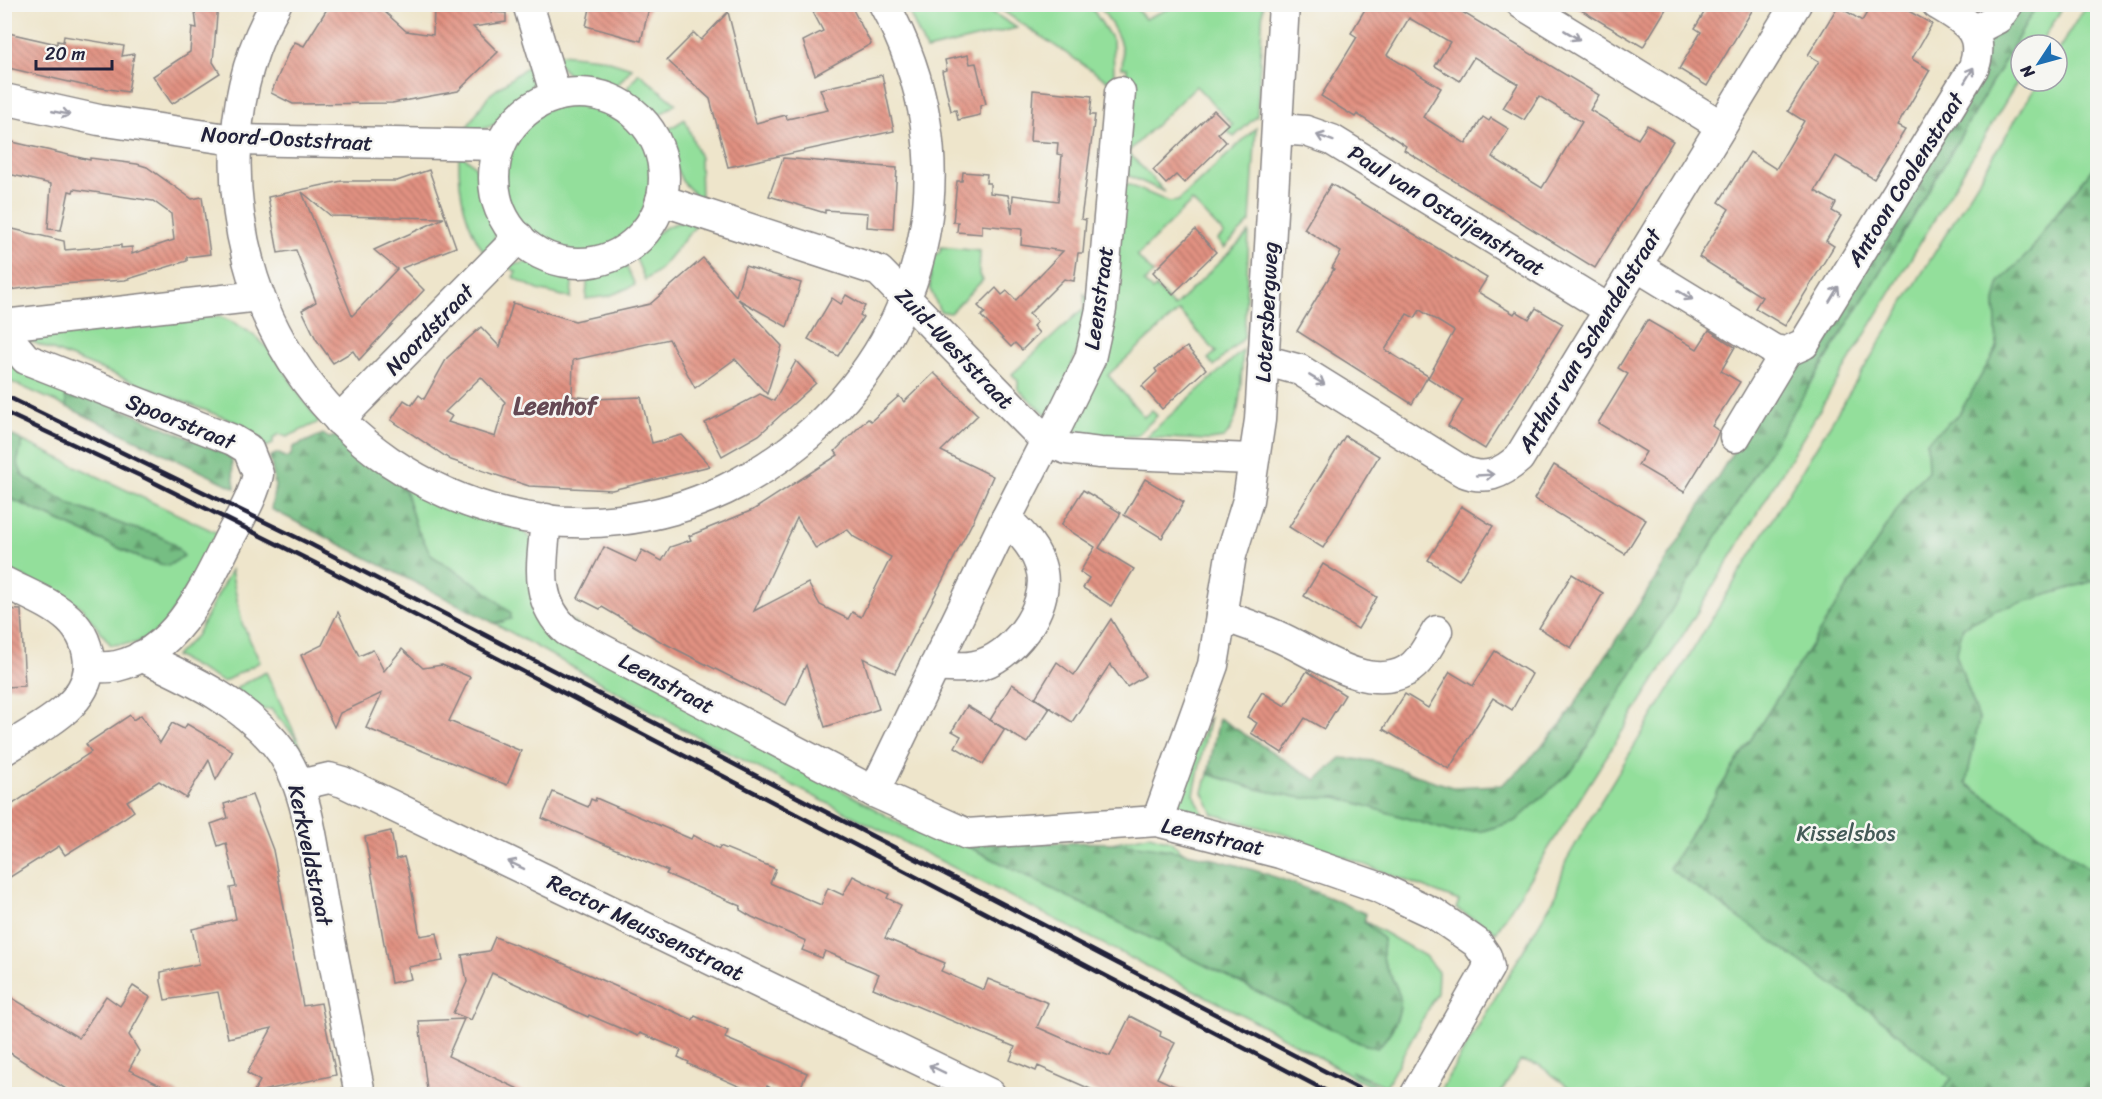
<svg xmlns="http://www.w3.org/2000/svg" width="2102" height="1099" font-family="Sriracha,sans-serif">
  <defs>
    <pattern id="forest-firs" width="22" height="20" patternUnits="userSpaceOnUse" patternTransform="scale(1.5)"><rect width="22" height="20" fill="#76be83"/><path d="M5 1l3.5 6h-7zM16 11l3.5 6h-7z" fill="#609a6c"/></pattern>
    <pattern id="building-back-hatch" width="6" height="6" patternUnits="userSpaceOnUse" patternTransform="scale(1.5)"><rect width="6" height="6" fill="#e19181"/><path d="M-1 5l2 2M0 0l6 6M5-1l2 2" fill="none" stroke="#b6766b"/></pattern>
  </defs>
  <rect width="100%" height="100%" fill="#f6f6f2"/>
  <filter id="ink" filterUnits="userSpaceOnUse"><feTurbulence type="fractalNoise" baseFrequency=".0167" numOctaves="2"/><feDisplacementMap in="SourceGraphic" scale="12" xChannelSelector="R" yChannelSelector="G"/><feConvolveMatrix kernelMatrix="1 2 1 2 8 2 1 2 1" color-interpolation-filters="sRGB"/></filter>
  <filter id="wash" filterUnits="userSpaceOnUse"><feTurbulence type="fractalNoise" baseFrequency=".008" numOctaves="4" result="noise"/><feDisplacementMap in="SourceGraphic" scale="24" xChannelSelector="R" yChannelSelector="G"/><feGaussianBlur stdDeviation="1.35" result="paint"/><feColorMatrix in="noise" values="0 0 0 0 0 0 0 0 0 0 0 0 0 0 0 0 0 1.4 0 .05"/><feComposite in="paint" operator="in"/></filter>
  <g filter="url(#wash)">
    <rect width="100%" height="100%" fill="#eee5cb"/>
    <!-- grass -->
    <g fill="#93df9b" stroke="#5a806b" stroke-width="1.5">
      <polygon points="906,5 981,5 1017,28 926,50"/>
      <polygon points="1007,5 1090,5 1113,41 1114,77 1108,81 1003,11"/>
      <path d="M1099,5H1134L1145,19L1177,5H1263L1257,116L1234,137L1227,131L1233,125L1196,86L1128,152L1165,192L1118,171L1127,68H1122C1126,42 1112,25 1099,5Z"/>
      <polygon points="2037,5 2064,5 2040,45 2021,45 2021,76 1708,595 1496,932 1456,909 1459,901 1290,836 1213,814 1203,792 1208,774 1257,789 1302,798 1337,797 1452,832 1482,831 1516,821 1818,373 1911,221"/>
      <polygon points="2086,5 2097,5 2097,163 2049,223 2030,252 2000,281 1995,302 1997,348 1959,414 1927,441 1928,471 1911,488 1670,867 1874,1014 1952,1079 1939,1094 1578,1094 1539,1065 1520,1061 1500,1094 1438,1094 1555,897 1566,861 1596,809 2039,81 2057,81 2057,52"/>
      <path d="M561,54L600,58L632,68L613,90C581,83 571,83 552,55Z"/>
      <path d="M533,62C540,104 499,129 463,133L488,96Z"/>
      <polygon points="639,73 676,104 653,119 627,96 628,87"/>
      <circle cx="580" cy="178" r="76"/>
      <polygon points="685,119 700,158 701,201 682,181 661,134"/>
      <polygon points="1256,128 1250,222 1224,248 1217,240 1224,234 1192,201 1137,256 1153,273 1144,282 1152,290 1156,287 1174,307 1249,233 1244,338 1214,366 1208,359 1216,352 1179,311 1108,375 1144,417 1152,410 1157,416 1136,436 1097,435 1062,428 1118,180 1169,202 1178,201"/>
      <path d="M459,155C480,161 497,205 497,226C496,237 492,248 488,258C465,226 458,193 459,155Z"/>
      <path d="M686,221L698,223L659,270L645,280L634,254C650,238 663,224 686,221Z"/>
      <polygon points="941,247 980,251 979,275 983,280 950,313 940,311 930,289 931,258 940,252"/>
      <polygon points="624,261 635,285 609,296 586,299 588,271"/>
      <polygon points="527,262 573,270 571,298 538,290 513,277 516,272 507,266"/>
      <polygon points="1084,294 1094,304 1052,420 1018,389 1018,381 1012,374 1085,307"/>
      <path d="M219,316C278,339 282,376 319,421L317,423L287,437L279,434L273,439V444L266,447L259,437L240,424L27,340L31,330Z"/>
      <path d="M1243,350C1240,377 1244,417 1224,438L1209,440L1146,437Z"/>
      <polygon points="5,360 70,387 65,395 67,407 5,379"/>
      <polygon points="23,441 219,534 222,532 161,630 136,643 111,645 80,606 5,568 4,496 145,560 155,534 129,527 69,504 23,476 17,462"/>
      <path d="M403,483L459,509L521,530L532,539L533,596C642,667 749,741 863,802C893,819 927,844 963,844L1360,1043L1377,1048C1390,1036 1406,1010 1398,991C1388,966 1381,970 1383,939L1364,921L1425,956L1438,972L1437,993L1386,1086L1351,1071L1376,1085L1375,1089L1260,1024L688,732L494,623L503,622L481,587L432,556L416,527Z"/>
      <polygon points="231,570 242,623 260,662 223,682 175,656 196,636"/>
      <polygon points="2097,580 2097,874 1966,783 1979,719 1956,654 1963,627 1995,610"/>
      <polygon points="266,672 309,764 301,760 293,746 295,737 271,709 262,710 237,690 237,687"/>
      <polygon points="1210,716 1194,794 1203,814 1177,809 1176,799"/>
      <polygon points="1149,835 1170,841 1184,853 1112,843"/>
    </g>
    <!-- forest -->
    <g fill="url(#forest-firs)" stroke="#4c705f" stroke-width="1.5">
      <polygon points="2016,5 2037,5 1911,221 1574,768 1516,821 1482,831 1452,832 1337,797 1302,798 1257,789 1208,774 1219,718 1316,780 1341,758 1374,761 1452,787 1501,785 1520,770 1563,722 1654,581 1786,365 1801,362 1809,354 1983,40"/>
      <polygon points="2097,163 2097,580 1996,610 1963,627 1956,655 1979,719 1966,784 2097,874 2097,1094 1939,1094 1952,1079 1874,1014 1669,868 1911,488 1928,471 1927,441 1959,414 1997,348 1995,302 2000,281 2030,252 2049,223"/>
      <polygon points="70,387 231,456 235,488 67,407 65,395"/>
      <polygon points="5,432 23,441 17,462 23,476 69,504 129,527 155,534 173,543 184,556 168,566 145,560 5,496"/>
      <polygon points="323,434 329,438 336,436 403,483 416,527 432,556 481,587 511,613 511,619 494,623 271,509 275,486 270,457 278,453 286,458 291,455 293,447"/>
      <path d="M1025,843C1054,843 1084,842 1112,843C1201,849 1286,876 1366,914L1364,922L1383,939C1381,970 1388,966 1398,991C1406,1010 1390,1036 1377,1048L1360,1043L963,844Z"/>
    </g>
    <g id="blocks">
      <!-- building -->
      <g fill="url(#building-back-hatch)" fill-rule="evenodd">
        <polygon points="194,4 218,4 213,62 220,73 172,104 153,76 190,52 192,27 197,28"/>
        <polygon points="330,4 376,4 406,31 433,35 434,9 467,11 465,4 490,4 491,12 506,13 506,22 473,27 498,52 458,91 392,103 293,104 271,93 289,51 295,42 304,46"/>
        <polygon points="591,4 650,4 641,41 586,26"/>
        <polygon points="827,4 850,4 871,44 815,75 803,41 823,31 813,12"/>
        <path d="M1368,4H1449L1599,95L1590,110L1638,139L1647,125L1673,141L1595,268L1404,150L1406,146L1357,114L1355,117L1321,96L1357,37L1351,33ZM1409,18L1450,42L1435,66L1459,81L1474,57L1518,84L1503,108L1524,120L1539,96L1582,122L1542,188L1492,157L1509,129L1491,118L1489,121L1483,117L1466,144L1423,117L1441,88L1387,55Z"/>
        <polygon points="1571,4 1669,4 1643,47"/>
        <polygon points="1709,4 1756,4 1707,86 1679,69 1701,32 1695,28"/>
        <polygon points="1872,4 1896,4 1932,24 1912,59 1930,70 1897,126 1905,130 1874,179 1836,156 1815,191 1836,203 1832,211 1841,216 1826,241 1834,246 1785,326 1755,308 1762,297 1699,257 1729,209 1719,202 1750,152 1776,169 1804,121 1788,111 1819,61 1808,55 1838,6 1862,21"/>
        <polygon points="728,12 756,123 786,115 787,119 828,110 820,89 882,75 894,131 728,167 710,99 667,60 694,33 701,40"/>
        <polygon points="4,32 57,44 57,41 63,42 64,36 124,46 122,56 134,54 128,92 82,85 4,67"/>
        <polygon points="968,55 970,64 976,63 986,104 980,106 980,115 958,120 956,110 951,111 942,71 947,70 945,60"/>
        <polygon points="1033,90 1092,96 1090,115 1095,115 1081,219 1086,220 1083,253 1078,253 1074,281 1064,279 1029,314 1037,322 1033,326 1039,333 1022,350 1015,343 1011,347 981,316 985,313 978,306 996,288 1002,295 1007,291 1016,300 1063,251 1021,245 1022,229 982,225 982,234 957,232 958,222 953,222 957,181 962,181 963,172 987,174 986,183 990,183 990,193 1008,195 1012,213 1013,195 1058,201 1062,155 1057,154 1058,143 1030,141"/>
        <polygon points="1214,110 1228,124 1218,133 1226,142 1184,183 1176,175 1166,184 1153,170"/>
        <polygon points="4,140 90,160 90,158 137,164 147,167 192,199 202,197 210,254 187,257 187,261 125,280 45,285 4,291 4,227 64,241 65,250 121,245 121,248 132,247 132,254 174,240 171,214 153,201 74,189 73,192 69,191 61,230 48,229 51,184 4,173"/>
        <polygon points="783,158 897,168 893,229 867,227 868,213 825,210 825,213 769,196"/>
        <path d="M429,170L456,247L402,268L424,290L359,360L353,351L333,363L316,339L302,310L316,302L296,250L278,253L268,197L342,181H397ZM302,192L331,216L444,218L374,250L397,269L352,316Z"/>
        <polygon points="1331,184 1487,278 1478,292 1514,314 1516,311 1529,319 1536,308 1563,324 1485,449 1448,426 1463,400 1428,378 1454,331 1420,310 1415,318 1407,314 1385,350 1428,376 1412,404 1297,331 1334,269 1332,268 1341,252 1304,229"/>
        <polygon points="1195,230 1216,252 1173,294 1153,272"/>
        <path d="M703,258L736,296L745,266L801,283L787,327L738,299L782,346L767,394L735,359L695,388L669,339L573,360L572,396L595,399L641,397L652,443L682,435L710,466L612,490L529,486L451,460L391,420L404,400L412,405L419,395L424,399L447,358L481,327L500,347L513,303L575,321L650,304ZM481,377L505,402L495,437L448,422L452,416L445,412Z"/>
        <polygon points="846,295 865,306 860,315 863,317 838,356 808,339 832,298 841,304"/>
        <polygon points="1647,320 1697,349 1709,330 1735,347 1721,371 1740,382 1712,426 1719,431 1714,443 1684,492 1638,465 1646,452 1598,423 1628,374 1618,368"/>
        <polygon points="1187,347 1206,369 1162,409 1142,386 1157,372 1155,369"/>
        <polygon points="796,361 816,383 759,435 722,456 705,423 760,394 774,401"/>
        <path d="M934,373L978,415L941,451L993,476L974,519L895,673L863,658L879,709L825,727L806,665L786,705L660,641L602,607L600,609L578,598L604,547L636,562L642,550L662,561L670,547L691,540L689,536L753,510L838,455L835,451L860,426L868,419L871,421L899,396L904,402ZM797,518L816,549L847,529L854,537L891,557L861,617L852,612L848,619L820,605L808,583L754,611Z"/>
        <polygon points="1345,436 1379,456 1323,548 1289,527"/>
        <polygon points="1554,465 1646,520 1625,554 1534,499"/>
        <polygon points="1145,479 1184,502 1162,538 1124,515"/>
        <polygon points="1083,490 1121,513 1099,548 1134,569 1111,606 1083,588 1089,578 1080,572 1095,547 1061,525"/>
        <polygon points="1461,506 1493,526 1459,580 1428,560"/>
        <polygon points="1323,564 1377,597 1358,629 1304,596"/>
        <polygon points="1572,574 1603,593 1571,648 1539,628"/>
        <polygon points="4,609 21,610 25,686 4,687"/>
        <polygon points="338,612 359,656 373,650 384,671 402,649 423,668 442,665 470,677 449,721 521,751 507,785 366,728 382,693 340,713 334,727 301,655 322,645"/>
        <polygon points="1111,619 1145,676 1127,687 1110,664 1072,722 1035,698 1057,662 1074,675"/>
        <polygon points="1495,651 1532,674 1512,710 1493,698 1449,769 1383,729 1405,694 1428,708 1450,672 1473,686"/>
        <polygon points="1307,671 1345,695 1324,729 1305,718 1282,753 1251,733 1257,723 1247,717 1262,692 1285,706"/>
        <polygon points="1012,684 1050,708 1027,743 990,720"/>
        <polygon points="967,706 1005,729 983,764 955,747 961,736 952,731"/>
        <polygon points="130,715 133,720 141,715 160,743 172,723 184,729 187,724 233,751 216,780 209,760 186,798 159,781 127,801 134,811 124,818 65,855 59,846 4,881 4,810 91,752 86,744"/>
        <polygon points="553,792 588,807 591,799 595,801 596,798 691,839 693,835 719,849 720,846 776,869 770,883 821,905 828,888 843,895 853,876 889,894 887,898 901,905 885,938 945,963 941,971 984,990 988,979 1048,1003 1037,1027 1078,1045 1110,1056 1130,1016 1161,1032 1160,1036 1175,1043 1157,1078 1194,1095 1104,1095 1038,1066 1036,1071 1010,1060 1015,1047 873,988 879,974 825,951 822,958 802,950 806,941 752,917 740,910 741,906 666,874 668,871 542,818"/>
        <polygon points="252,795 273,850 303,1006 321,1003 336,1075 253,1093 260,1081 247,1073 272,1028 228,1038 218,992 165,1000 161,981 161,972 199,964 192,929 236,919 230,888 236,887 226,843 218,846 211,824 228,818 224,804"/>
        <polygon points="391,831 396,859 404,857 408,871 420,936 437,933 443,961 408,967 411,979 391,983 365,837"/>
        <polygon points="495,937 560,962 693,1020 695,1016 728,1031 725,1038 807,1073 797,1095 787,1095 767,1086 763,1095 759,1095 688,1064 689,1062 678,1057 681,1050 640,1033 638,1036 589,1015 588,1017 492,973 471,1020 453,1013 467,982 462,955 489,951"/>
        <polygon points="133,986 150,997 129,1035 139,1051 129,1070 181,1095 75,1095 4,1049 4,993 79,1038 106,996 120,1006"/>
        <polygon points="464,1019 448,1056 531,1095 437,1095 427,1090 419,1021"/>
      </g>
    </g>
  </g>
  <g filter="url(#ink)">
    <use href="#blocks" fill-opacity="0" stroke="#888483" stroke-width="1.5"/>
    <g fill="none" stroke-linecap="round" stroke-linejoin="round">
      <!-- minor casing -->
      <g stroke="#888483" stroke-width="33">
        <g id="minor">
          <path d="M276,4C228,86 226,190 253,278C277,352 325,417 389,461C691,664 1060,323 884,4"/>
          <polyline points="528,4 556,96"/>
          <polyline points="1522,4 1720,125"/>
          <polyline points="1973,31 1998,18 2008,4"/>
          <circle cx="579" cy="178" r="85"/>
          <polyline points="4,99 99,120 234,140 500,145"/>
          <polyline points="1278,129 1306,131 1332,140 1608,309"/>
          <polyline points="661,200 879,271 1046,441 1067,449 1100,453 1252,459"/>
          <path d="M1635,265L1774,350L1786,352L1804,344L1974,67C1986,31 1964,20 1937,4"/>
          <polyline points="4,325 259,296"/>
          <path d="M1263,360L1300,370L1462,471C1485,481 1501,474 1519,458L1796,4"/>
          <polyline points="339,420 519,237"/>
          <polyline points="1735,437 1786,352"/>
          <path d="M546,519C543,560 532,600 567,631L874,792L1006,519L1046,441L1058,424L1090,359L1101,309L1120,92"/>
          <path d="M4,582C44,603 89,615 89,667"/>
          <path d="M1221,615C1240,622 1259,628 1277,636C1313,651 1366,693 1406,671C1421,662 1428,646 1437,631"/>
          <path d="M141,656C190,679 238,700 274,742C310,783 314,858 324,910C336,972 348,1033 360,1094"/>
          <path d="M934,667C947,666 963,669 975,666C1012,659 1049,609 1042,572C1037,549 1022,534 1006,519"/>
          <path d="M4,750C36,729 86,708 89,667C98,667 108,668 117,666C177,652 205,587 230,537C240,518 254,496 258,474L248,449L233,440L26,359L10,340L6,324"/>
          <polyline points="299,785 329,778 343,782 990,1094"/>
          <polyline points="874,792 967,834 1157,821 1280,853 1378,887 1435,914 1477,943 1486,956 1489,967 1416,1094"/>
          <polyline points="1157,821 1213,665 1231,555 1248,500 1260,420 1284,4"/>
        </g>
      </g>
      <!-- minor -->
      <use href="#minor" stroke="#fff" stroke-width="30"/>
      <!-- rail -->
      <g stroke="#22223b" stroke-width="4.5">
        <polyline points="4,395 310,544 1369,1094"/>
        <polyline points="4,412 145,478 315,563 1332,1094"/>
      </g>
    </g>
    <!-- one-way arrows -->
    <defs><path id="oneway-shaft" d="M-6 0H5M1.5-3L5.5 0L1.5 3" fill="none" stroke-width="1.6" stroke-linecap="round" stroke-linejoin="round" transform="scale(1.5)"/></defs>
    <g stroke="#9c9ca7">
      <use href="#oneway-shaft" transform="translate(1572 35) rotate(31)"/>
      <use href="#oneway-shaft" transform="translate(1969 75) rotate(-59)"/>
      <use href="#oneway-shaft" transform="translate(61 113) rotate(11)"/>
      <use href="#oneway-shaft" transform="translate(1325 138) rotate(-160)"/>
      <use href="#oneway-shaft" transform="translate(1834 294) rotate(-59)"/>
      <use href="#oneway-shaft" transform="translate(1685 295) rotate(31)"/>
      <use href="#oneway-shaft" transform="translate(1317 380) rotate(31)"/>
      <use href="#oneway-shaft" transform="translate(1485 475) rotate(-3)"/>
      <use href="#oneway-shaft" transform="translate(516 865) rotate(-154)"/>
      <use href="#oneway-shaft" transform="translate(937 1069) rotate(-154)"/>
    </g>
  </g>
  <g text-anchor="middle" stroke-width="5" stroke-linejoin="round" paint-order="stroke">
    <!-- street labels -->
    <g font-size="22" fill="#22223b" stroke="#f6f6f2">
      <text transform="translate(287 138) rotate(3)" y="8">Noord-Ooststraat</text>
      <text transform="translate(1905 179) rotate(-58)" y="8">Antoon Coolenstraat</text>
      <text transform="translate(1447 210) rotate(32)" y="8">Paul van Ostaijenstraat</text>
      <text transform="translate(1098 298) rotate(-82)" y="8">Leenstraat</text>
      <text transform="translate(1266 312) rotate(-87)" y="8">Lotersbergweg</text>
      <text transform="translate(429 329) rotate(-46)" y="8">Noordstraat</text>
      <text transform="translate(1589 340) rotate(-59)" y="8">Arthur van Schendelstraat</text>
      <text transform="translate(955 348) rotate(46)" y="8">Zuid-Weststraat</text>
      <text transform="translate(181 421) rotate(22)" y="8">Spoorstraat</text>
      <text transform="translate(667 683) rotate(28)" y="8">Leenstraat</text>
      <text transform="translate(1213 836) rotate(13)" y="8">Leenstraat</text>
      <text transform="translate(311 855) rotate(78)" y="8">Kerkveldstraat</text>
      <text transform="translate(646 927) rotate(26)" y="8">Rector Meussenstraat</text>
    </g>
    <!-- park labels -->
    <g font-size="22" fill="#445b58" stroke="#f6f6f2">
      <text x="1846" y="841">Kisselsbos</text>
    </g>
    <!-- neighbourhood labels -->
    <g font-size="24" font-weight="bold" fill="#654954" stroke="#f6f6f2">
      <text x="555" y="414">Leenhof</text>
    </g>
  </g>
  <!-- margin -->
  <rect width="2102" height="1099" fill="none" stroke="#f6f6f2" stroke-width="24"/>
  <!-- north arrow -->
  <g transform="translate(2039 63) rotate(234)"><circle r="28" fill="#f6f6f2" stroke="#a1a1a9" stroke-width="1.5"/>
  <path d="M0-4.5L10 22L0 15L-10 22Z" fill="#1f6fb2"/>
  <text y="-9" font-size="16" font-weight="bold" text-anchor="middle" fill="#22223b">N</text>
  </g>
  <!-- scale -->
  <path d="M36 60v9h76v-9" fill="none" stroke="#22223b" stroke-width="3"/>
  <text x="45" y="60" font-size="18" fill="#22223b" stroke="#f6f6f2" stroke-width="4.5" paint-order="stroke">20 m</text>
</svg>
